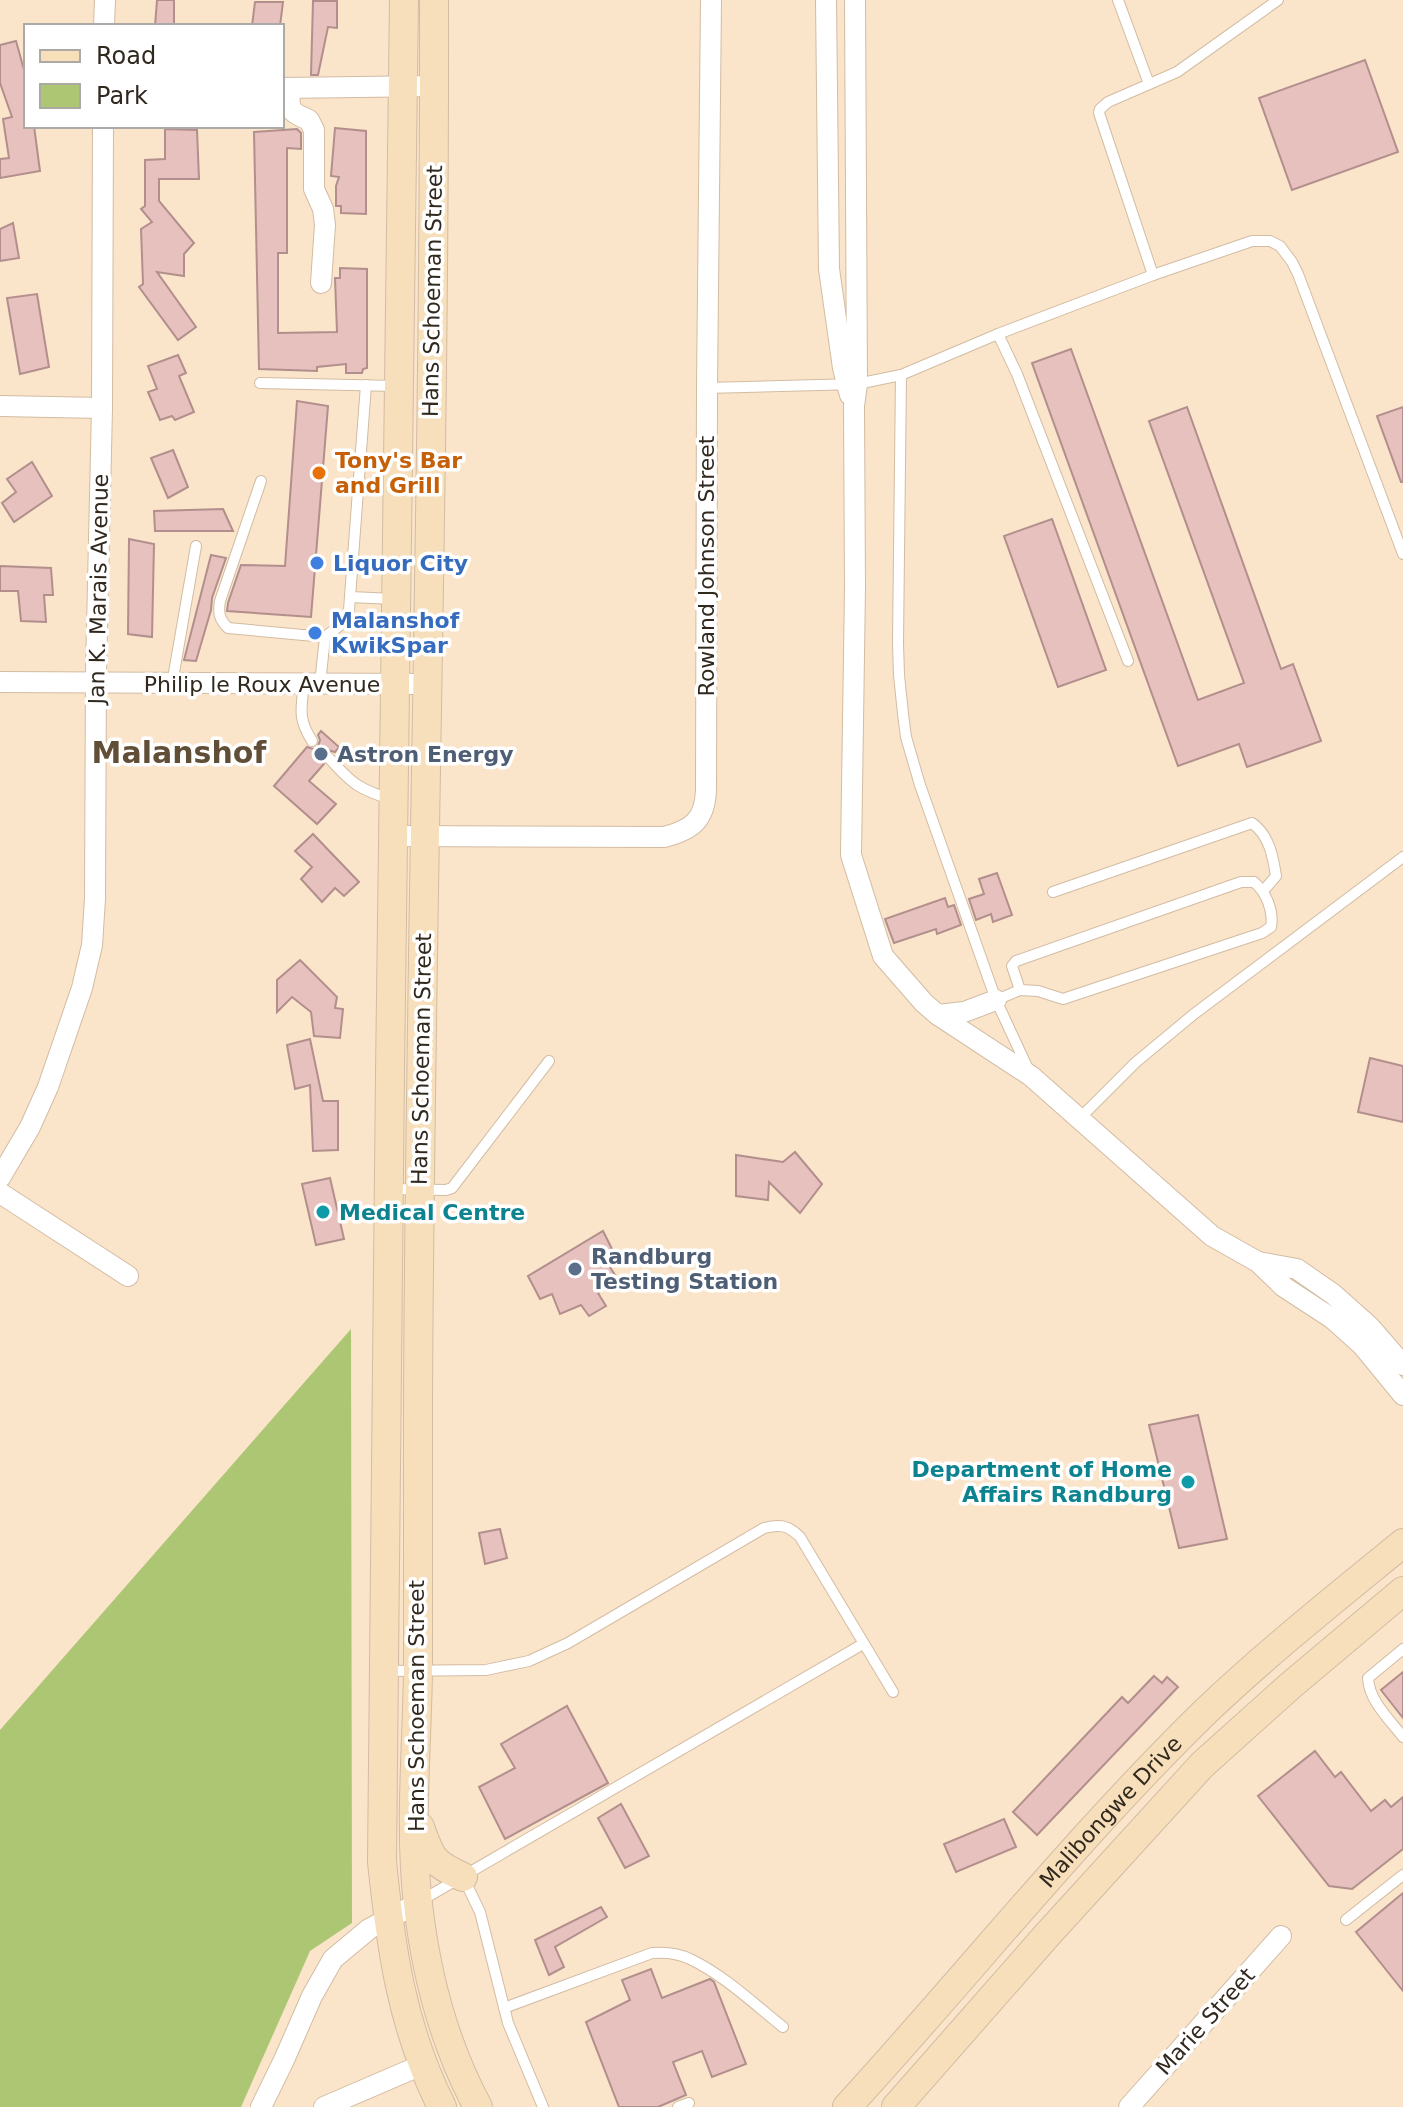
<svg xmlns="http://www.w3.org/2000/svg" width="1403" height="2107" font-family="'DejaVu Sans',sans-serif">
  <rect width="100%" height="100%" fill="#fae4ca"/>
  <!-- green -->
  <polygon fill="#adc674" points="351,1329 352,1923 310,1951 241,2107 0,2107 0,1730"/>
  <!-- building -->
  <g fill="#e6c1be" stroke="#b28f8c" stroke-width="2">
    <polygon points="157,0 174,0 174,26 155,26"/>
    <polygon points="313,1 337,1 337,28 328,27 318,75 311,75"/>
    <polygon points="255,2 283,2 280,26 252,26"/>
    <polygon points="16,41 26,77 26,126 34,126 40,171 0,178 0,159 9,158 3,119 12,117 0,83 0,45"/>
    <polygon points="1365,60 1398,152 1292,190 1259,98"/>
    <polygon points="335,128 366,131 366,214 341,213 341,206 336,206 336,186 339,177 331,176"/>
    <polygon points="165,129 197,130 199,179 159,179 159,201 194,243 184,254 184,276 157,272 196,327 178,340 139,287 143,284 141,229 152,222 141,209 145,206 145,160 165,159"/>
    <polygon points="297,129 301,133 301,149 287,148 287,253 278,253 278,333 337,332 335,278 340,278 340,268 367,269 367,368 363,369 362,373 346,373 346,364 317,367 317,371 259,369 254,132"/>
    <polygon points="13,223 19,258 0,261 0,229"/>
    <polygon points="37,294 49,367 20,374 7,298"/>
    <polygon points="1071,349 1198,700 1244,683 1149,421 1187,407 1281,669 1293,664 1321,741 1247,767 1239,744 1178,766 1032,363"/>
    <polygon points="178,355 186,373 179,376 194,412 175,420 172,416 160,420 148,392 157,389 148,366"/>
    <polygon points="297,401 328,406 311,617 227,611 228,603 241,565 285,566"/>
    <polygon points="1403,407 1403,482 1401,482 1377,416"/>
    <polygon points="173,450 188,487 168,498 151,458"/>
    <polygon points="32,462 52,496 14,522 2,503 16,492 7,479"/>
    <polygon points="223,509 233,531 155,531 154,511"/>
    <polygon points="1052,519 1106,670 1058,687 1004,536"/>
    <polygon points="129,539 154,544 152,637 128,634"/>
    <polygon points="211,555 226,558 212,598 211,610 196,661 184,660"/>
    <polygon points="0,566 51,568 53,595 44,595 46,622 21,621 18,591 0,591"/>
    <polygon points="321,731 339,747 335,752 328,750 323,753 321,759 324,764 309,781 336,804 317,824 274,786 307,747 313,749 318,746 320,740 318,735"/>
    <polygon points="313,834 359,882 344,896 335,888 322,902 301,879 312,867 295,851"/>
    <polygon points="997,873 1012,915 993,922 991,914 976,920 969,899 984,894 979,879"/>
    <polygon points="945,898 948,907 954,905 961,925 937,934 936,929 894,943 885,919"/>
    <polygon points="300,960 337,997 335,1008 343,1009 340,1038 314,1036 311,1012 292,997 277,1012 277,980"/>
    <polygon points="310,1039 323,1101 338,1101 338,1150 313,1151 310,1085 295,1089 287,1045"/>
    <polygon points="1370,1058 1403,1066 1403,1122 1358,1112"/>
    <polygon points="795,1152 822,1184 800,1213 769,1182 768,1200 736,1196 736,1155 783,1162"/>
    <polygon points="330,1178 344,1239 316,1245 302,1184"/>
    <polygon points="603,1231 615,1255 607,1262 618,1280 598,1293 606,1306 589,1316 581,1305 560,1314 552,1294 540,1299 528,1276"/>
    <polygon points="1198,1415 1227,1539 1179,1548 1149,1425"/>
    <polygon points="500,1529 507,1558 485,1564 479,1533"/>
    <polygon points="1403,1672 1403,1718 1381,1690"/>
    <polygon points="1154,1676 1162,1683 1167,1677 1178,1687 1037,1835 1013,1812 1122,1697 1128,1703"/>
    <polygon points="567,1706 608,1783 505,1839 479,1787 515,1768 501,1744"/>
    <polygon points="1315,1751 1335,1777 1341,1772 1371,1811 1385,1800 1391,1807 1403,1797 1403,1849 1352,1889 1329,1886 1258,1796"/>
    <polygon points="621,1804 649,1856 625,1868 598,1818"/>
    <polygon points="1004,1819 1016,1847 956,1872 944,1844"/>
    <polygon points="1403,1893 1403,1991 1356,1932"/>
    <polygon points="601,1907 607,1917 555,1947 564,1967 549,1975 535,1940"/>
    <polygon points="651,1969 662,1998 710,1979 714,1982 746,2064 712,2077 702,2051 673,2062 686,2095 658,2107 619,2107 586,2022 630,2000 622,1980"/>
  </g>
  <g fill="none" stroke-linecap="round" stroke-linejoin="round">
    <!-- lane casing -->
    <g stroke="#d2bca3" stroke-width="12">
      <g id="lane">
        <polyline points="1118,0 1149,84"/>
        <polyline points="1153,275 1099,113 1100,109 1108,102 1177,72 1278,0"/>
        <polyline points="998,334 1017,374 1128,661"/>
        <polyline points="901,375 898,643 899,675 903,714 906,737 920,785 996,1000 1029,1071"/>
        <polyline points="260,383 397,386"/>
        <polyline points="707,388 857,384 901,375 998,334 1153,275 1252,241 1270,241 1280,246 1292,262 1298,274 1403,554"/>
        <path d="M261,481L220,601C218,613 219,619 228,628L325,637L320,684"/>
        <polyline points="350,597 394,599"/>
        <polyline points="325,637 344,622 349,610 366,385"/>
        <polyline points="172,684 196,546"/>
        <path d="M304,684C301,709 298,719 312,741"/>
        <path d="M329,758C353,785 359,789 393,800"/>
        <path d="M1053,892L1252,823C1269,835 1273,856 1276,876L1264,890"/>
        <path d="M996,1000L1020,990L1038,991L1063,999L1262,933L1271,927C1274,911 1266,892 1254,882H1241L1016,961L1012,966L1020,990"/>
        <polyline points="1079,1119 1135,1063 1194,1014 1403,857"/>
        <polyline points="391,1189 446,1190 452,1188 549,1061"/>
        <path d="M1403,1649L1368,1678C1369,1701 1390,1720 1403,1737"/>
        <path d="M385,1671L486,1670L529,1661L568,1643L764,1528C780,1524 788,1525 800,1537L893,1692"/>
        <polyline points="464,1879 480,1912 508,2023 543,2107"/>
        <polyline points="422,1900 863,1644"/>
        <polyline points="1346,1920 1403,1875"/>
        <path d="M504,2008L652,1953C665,1952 678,1953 690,1959C724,1975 754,2004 783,2027"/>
        <polyline points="678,2107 689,2103"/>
      </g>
    </g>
    <!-- street casing -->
    <g stroke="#d2bca3" stroke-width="22">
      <g id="street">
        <polyline points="826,0 829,269 843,368 850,395"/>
        <polyline points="855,0 857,384 854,406 855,588 851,855 883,956 924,1003 938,1015 964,1012 996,1000"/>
        <polyline points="104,26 105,0"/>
        <polyline points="282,88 434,86"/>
        <path d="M290,88C289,110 288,111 309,120L314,130V189L323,209L325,225L321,283"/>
        <polyline points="0,406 102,408"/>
        <polyline points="0,682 428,684"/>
        <path d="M393,836L664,837C692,830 705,820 706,790L707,388L711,0"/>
        <polyline points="938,1015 1031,1076 1212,1236 1258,1262 1284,1287 1333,1319 1362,1345 1403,1395"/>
        <polyline points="0,1178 30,1127 48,1087 82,988 92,945 95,899 96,671 102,408 103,126"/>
        <polyline points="0,1193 128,1276"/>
        <polyline points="1258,1262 1297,1269 1333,1294 1370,1327 1403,1365"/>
        <polyline points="261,2107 284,2060 312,1996 333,1959 369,1929 418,1903"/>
        <polyline points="324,2107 424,2064"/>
        <polyline points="1129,2107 1281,1936"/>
      </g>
    </g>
    <!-- secondary casing -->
    <g stroke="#d2bca3" stroke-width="30">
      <g id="secondary">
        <path d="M404,0L390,1073L382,1862C391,1949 402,2028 442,2107"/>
        <path d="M434,0C435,468 420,936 418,1404C418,1493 418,1582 418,1670C417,1748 409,1827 418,1904C426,1975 444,2044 478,2107"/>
        <path d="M420,1827C431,1858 432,1863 463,1877"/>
        <path id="s1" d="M847,2107C967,1976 1078,1836 1205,1712C1268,1652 1336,1598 1403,1543"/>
        <polyline points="896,2107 1048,1934 1202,1765 1290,1686 1403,1591"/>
      </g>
    </g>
    <!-- lane -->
    <use href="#lane" stroke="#fff" stroke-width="10"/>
    <!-- street -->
    <use href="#street" stroke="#fff" stroke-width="20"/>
    <!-- secondary -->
    <use href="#secondary" stroke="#f6dfba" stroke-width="28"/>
  </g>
  <!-- markers -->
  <circle fill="#e8710a" stroke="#fff" stroke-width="3" cx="319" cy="473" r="8"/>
  <g fill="#3f7fe0" stroke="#fff" stroke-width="3">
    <circle cx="317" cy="563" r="8"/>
    <circle cx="315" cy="633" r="8"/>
  </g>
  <g fill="#5c6f8a" stroke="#fff" stroke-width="3">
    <circle cx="321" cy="754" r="8"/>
    <circle cx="575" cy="1269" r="8"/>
  </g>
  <g fill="#0f9aa8" stroke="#fff" stroke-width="3">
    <circle cx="323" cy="1212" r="8"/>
    <circle cx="1188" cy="1482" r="8"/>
  </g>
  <g text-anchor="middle" stroke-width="7" stroke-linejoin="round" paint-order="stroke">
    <!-- street labels -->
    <g font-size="22" fill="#31281e" stroke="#fff">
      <text transform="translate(432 291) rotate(-89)" y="8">Hans Schoeman Street</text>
      <text transform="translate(706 566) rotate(-90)" y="8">Rowland Johnson Street</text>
      <text transform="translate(98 589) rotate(-89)" y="8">Jan K. Marais Avenue</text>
      <text x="262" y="692">Philip le Roux Avenue</text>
      <text transform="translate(421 1059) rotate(-89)" y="8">Hans Schoeman Street</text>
      <text transform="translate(416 1706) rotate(-90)" y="8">Hans Schoeman Street</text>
      <text dy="8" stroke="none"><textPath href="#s1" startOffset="396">Malibongwe Drive</textPath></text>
      <text transform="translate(1205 2021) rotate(-48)" y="8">Marie Street</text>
    </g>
    <!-- food labels -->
    <g font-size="22" font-weight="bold" fill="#c56008" stroke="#fff" text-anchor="start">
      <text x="335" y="468">Tony's Bar<tspan x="335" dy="25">and Grill</tspan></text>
    </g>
    <!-- shop labels -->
    <g font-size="22" font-weight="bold" fill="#366cbe" stroke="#fff" text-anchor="start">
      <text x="333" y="571">Liquor City</text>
      <text x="331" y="628">Malanshof<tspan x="331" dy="25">KwikSpar</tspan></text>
    </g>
    <!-- service labels -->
    <g font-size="22" font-weight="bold" fill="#4e5e75" stroke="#fff" text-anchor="start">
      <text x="337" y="762">Astron Energy</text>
      <text x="591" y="1264">Randburg<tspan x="591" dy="25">Testing Station</tspan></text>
    </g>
    <!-- culture labels -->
    <g font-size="22" font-weight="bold" fill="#0d838f" stroke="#fff" text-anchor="start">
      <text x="339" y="1220">Medical Centre</text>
      <text x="1172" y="1477" text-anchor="end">Department of Home<tspan x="1172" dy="25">Affairs Randburg</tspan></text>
    </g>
    <!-- district labels -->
    <g font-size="30" font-weight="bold" fill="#604e37" stroke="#fff">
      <text x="179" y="763">Malanshof</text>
    </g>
  </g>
  <!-- legend -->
  <rect x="24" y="24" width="260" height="104" fill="#ffffff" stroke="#ada9a5" stroke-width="2"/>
  <rect x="40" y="50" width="40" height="12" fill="#f6dfba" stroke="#ada9a5" stroke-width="2"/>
  <text x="96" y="64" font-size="24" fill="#31281e">Road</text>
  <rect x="40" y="84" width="40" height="24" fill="#adc674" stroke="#ada9a5" stroke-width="2"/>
  <text x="96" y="104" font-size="24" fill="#31281e">Park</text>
</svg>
